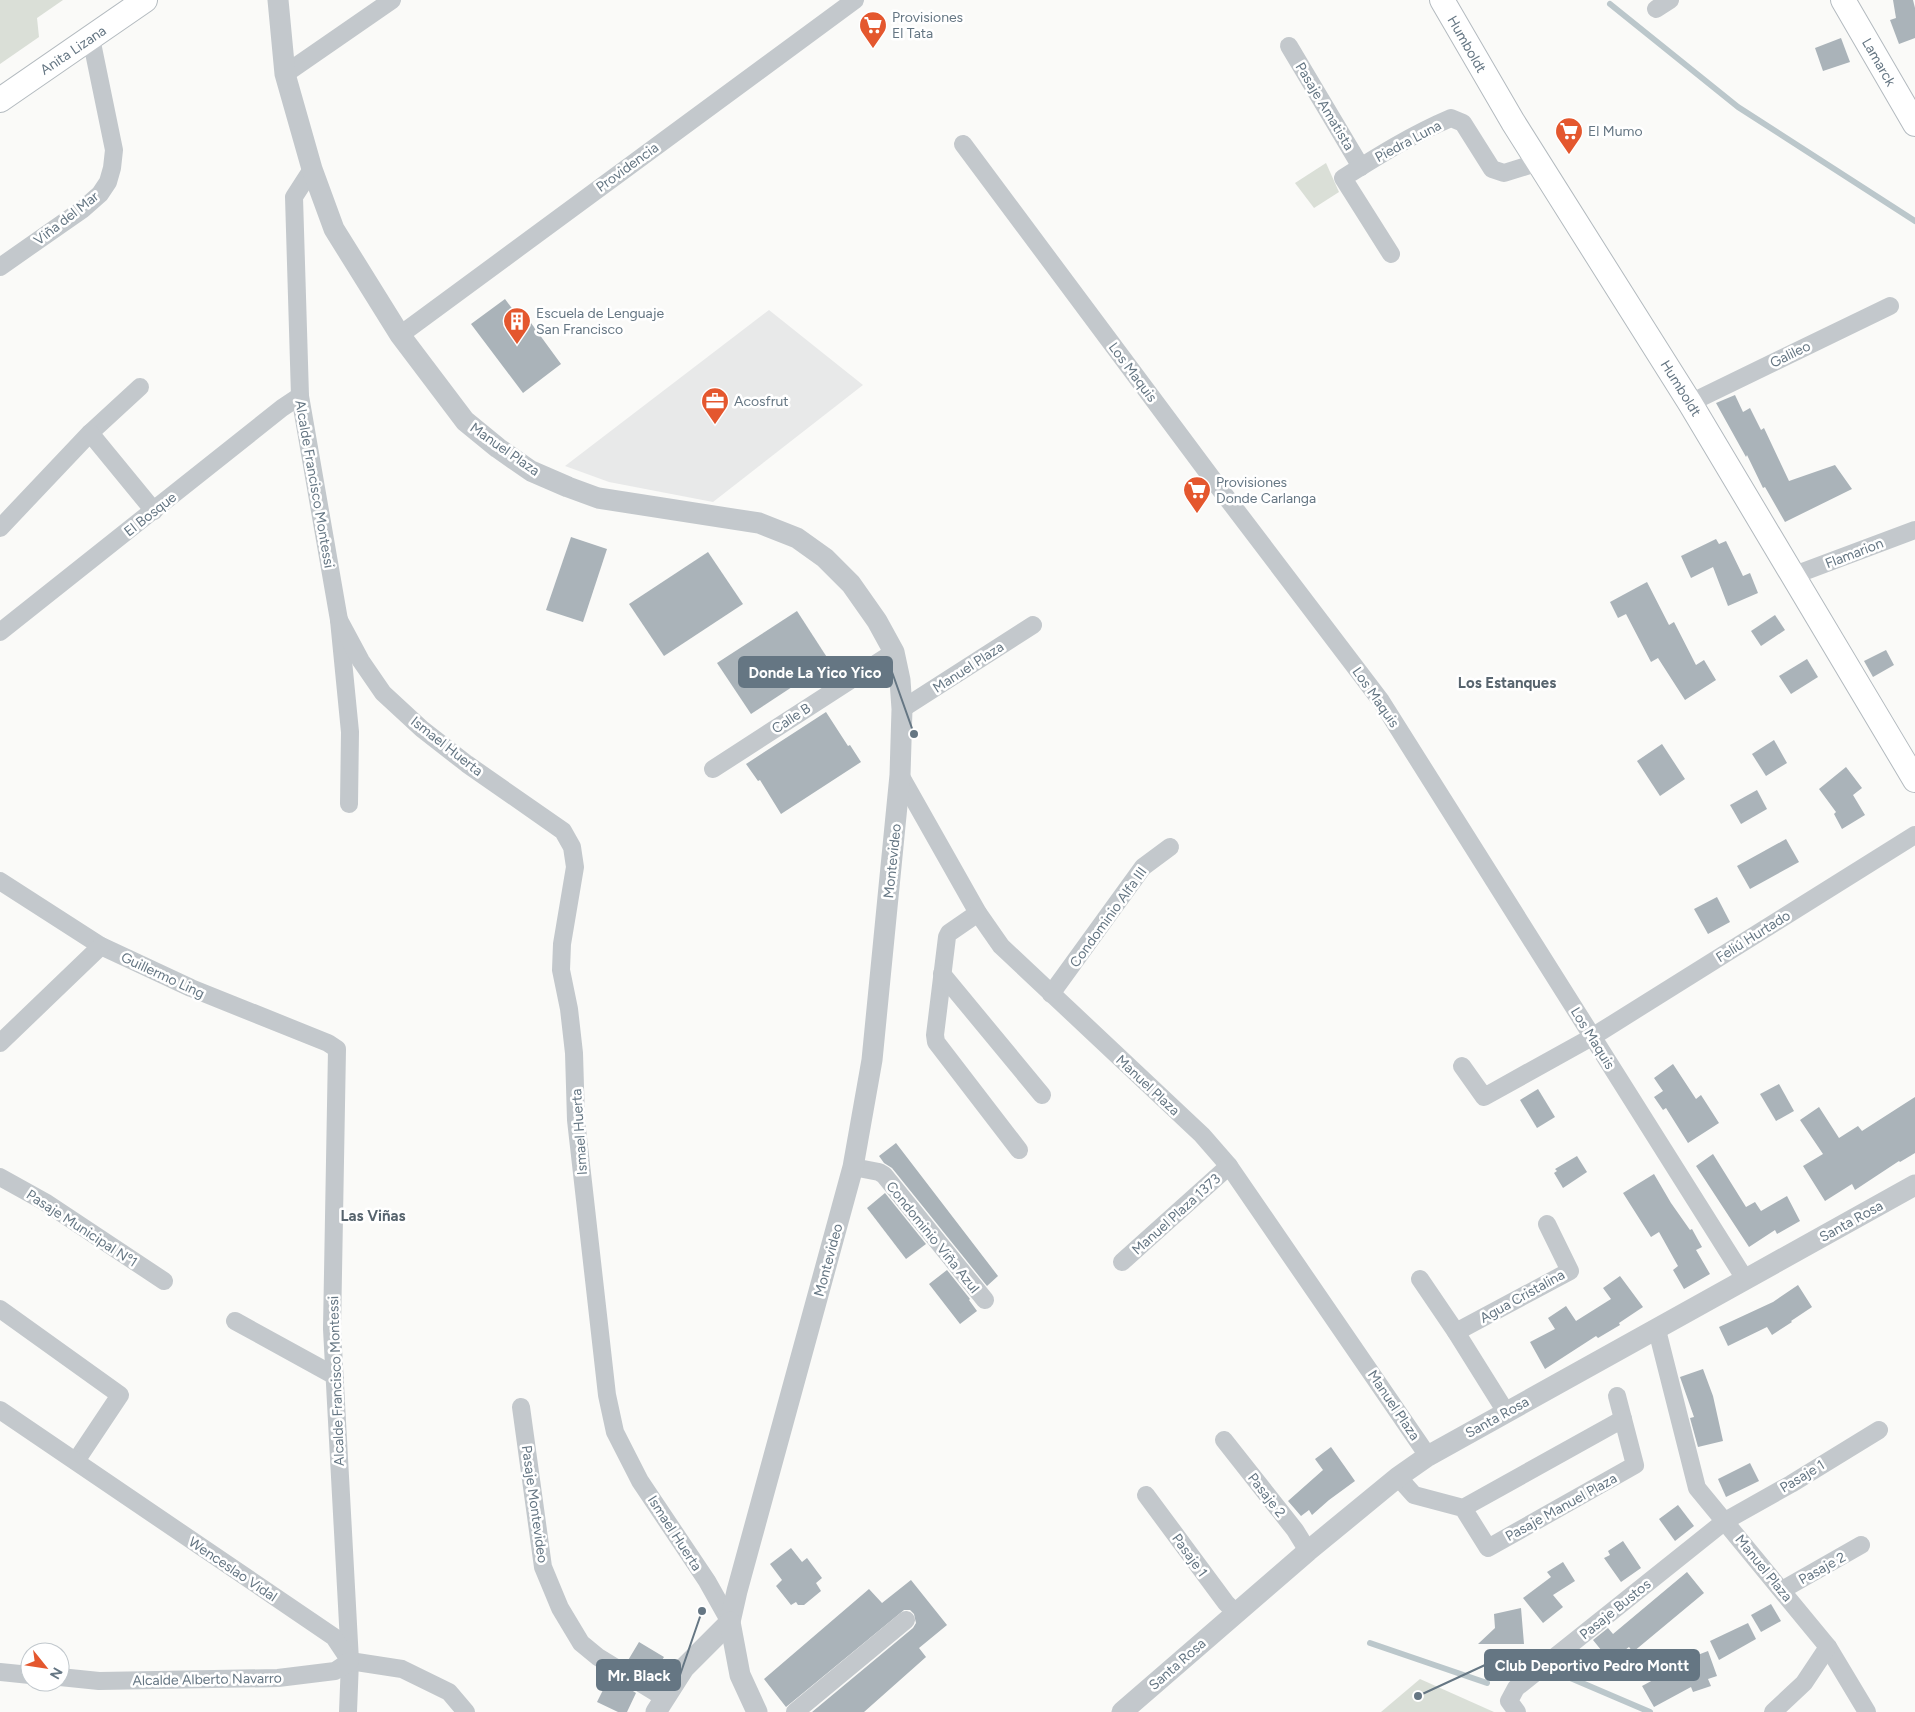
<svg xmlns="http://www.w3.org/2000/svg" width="1915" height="1712" font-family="Figtree,sans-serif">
  <rect width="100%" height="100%" fill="#fafaf8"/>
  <!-- built -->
  <polygon fill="#e8e9e9" points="769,310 863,385 713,502 609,482 565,466"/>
  <!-- green -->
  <g fill="#dadfd7">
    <polygon points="0,0 63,0 37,18 39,37 0,64"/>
    <polygon points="1326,163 1339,192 1314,208 1295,183"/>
    <polygon points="1420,1679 1494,1712 1381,1712"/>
  </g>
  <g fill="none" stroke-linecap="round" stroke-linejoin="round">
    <!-- stream -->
    <g stroke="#bbc7cb" stroke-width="6">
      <polyline points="1610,4 1738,107 1915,221"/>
      <polyline points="1370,1643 1487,1683"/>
      <polyline points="1554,1671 1650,1712"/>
    </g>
  </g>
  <!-- building -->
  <g fill="#aab3b9">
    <polygon points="1893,0 1913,0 1915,8 1915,38 1899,44 1890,20 1896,18"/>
    <polygon points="1841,38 1850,62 1823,71 1815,48"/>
    <polygon points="505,299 526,327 531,323 561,364 523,393 471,324"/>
    <polygon points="1735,395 1743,412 1750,408 1761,430 1764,428 1789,481 1835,465 1852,489 1785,522 1765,487 1763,488 1747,455 1746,457 1716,403"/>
    <polygon points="571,537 607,549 583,622 546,610"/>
    <polygon points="1716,539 1719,544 1726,541 1743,576 1750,573 1758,593 1728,606 1713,567 1691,578 1681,556"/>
    <polygon points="708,552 743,604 664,656 629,604"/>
    <polygon points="1647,582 1669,625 1674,622 1696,665 1704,660 1716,680 1685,700 1658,658 1651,662 1626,614 1618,618 1610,602"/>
    <polygon points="797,611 830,662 751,714 717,663"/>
    <polygon points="1775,615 1785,630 1761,646 1751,631"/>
    <polygon points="1886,650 1894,665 1873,677 1864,661"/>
    <polygon points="1807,659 1818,677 1791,694 1779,676"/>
    <polygon points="826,712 848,746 850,745 861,762 781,814 760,780 758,781 746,764"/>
    <polygon points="1774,740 1787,763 1766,776 1752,754"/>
    <polygon points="1662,744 1685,779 1660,796 1637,761"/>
    <polygon points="1846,767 1862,788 1853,795 1865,815 1842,829 1834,814 1836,812 1819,789"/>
    <polygon points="1757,790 1767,809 1741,824 1730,805"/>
    <polygon points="1786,839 1799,862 1750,889 1737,866"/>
    <polygon points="1717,897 1730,922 1708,934 1694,909"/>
    <polygon points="1673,1064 1696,1099 1701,1095 1719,1123 1688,1143 1666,1108 1663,1110 1654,1097 1663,1091 1654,1078"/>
    <polygon points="1779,1084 1794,1111 1776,1121 1760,1094"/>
    <polygon points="1538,1089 1555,1117 1537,1128 1520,1100"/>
    <polygon points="1915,1097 1915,1153 1900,1162 1899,1161 1855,1190 1852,1184 1825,1201 1803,1166 1823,1154 1800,1120 1819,1107 1839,1138 1858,1126 1862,1131"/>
    <polygon points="896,1143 998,1276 987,1286 892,1168 884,1163 879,1156"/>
    <polygon points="1713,1154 1746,1207 1755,1202 1761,1211 1787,1196 1800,1221 1777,1234 1775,1230 1749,1247 1696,1166"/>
    <polygon points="1577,1156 1587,1172 1563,1188 1554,1173 1557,1171 1555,1169"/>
    <polygon points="1654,1174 1671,1203 1690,1230 1692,1229 1702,1247 1696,1250 1710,1274 1684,1289 1673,1270 1678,1266 1659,1232 1651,1237 1623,1193"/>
    <polygon points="885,1193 926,1244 906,1259 867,1208"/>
    <polygon points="947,1270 970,1299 969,1300 977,1311 960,1324 929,1284"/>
    <polygon points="1620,1276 1643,1307 1619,1323 1620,1325 1598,1338 1596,1336 1545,1369 1530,1342 1555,1329 1548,1318 1566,1306 1576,1321 1611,1299 1603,1288"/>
    <polygon points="1798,1285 1812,1307 1791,1321 1792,1322 1772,1335 1767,1327 1728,1346 1719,1327 1773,1302"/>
    <polygon points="1703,1369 1713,1396 1723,1441 1698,1447 1690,1418 1694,1417 1680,1377"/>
    <polygon points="1331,1447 1355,1481 1329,1500 1312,1515 1309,1510 1301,1516 1288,1501 1323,1470 1315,1459"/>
    <polygon points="1750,1463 1759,1481 1726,1497 1718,1479"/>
    <polygon points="1678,1505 1694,1526 1675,1541 1659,1519"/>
    <polygon points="1623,1541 1641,1568 1621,1582 1604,1558 1610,1555 1608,1551"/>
    <polygon points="791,1548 802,1562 807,1558 822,1578 816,1583 821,1591 804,1605 798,1605 796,1602 791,1605 776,1586 782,1580 770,1564"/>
    <polygon points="1563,1562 1575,1581 1553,1595 1563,1607 1543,1623 1523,1598 1551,1577 1547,1572"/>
    <polygon points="1687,1572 1704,1593 1633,1652 1629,1647 1610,1661 1593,1640 1608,1628 1613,1634"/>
    <polygon points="911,1580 947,1625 919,1648 926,1657 864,1712 812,1712 913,1628 916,1623 914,1614 910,1610 904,1610 786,1707 764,1679 869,1589 882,1603"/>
    <polygon points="1771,1604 1781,1621 1761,1632 1751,1615"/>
    <polygon points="1521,1608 1524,1644 1478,1644 1495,1628 1494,1614"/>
    <polygon points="1748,1623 1756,1639 1719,1660 1710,1641"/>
    <polygon points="639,1642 664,1657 653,1674 648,1670 646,1674 627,1662"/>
    <polygon points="1708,1651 1717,1676 1708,1679 1711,1686 1693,1692 1691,1687 1654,1707 1642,1686 1683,1664 1682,1661"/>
    <polygon points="616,1680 636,1693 627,1712 618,1712 597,1702 607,1682 613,1685"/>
  </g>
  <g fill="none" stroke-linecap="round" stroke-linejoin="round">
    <!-- secondary casing -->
    <g stroke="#b3babf" stroke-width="26">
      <g id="secondary">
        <polyline points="1442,0 1513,122 1690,403 1915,780"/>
        <polyline points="1843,0 1915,124"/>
        <polyline points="0,100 145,0"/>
      </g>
    </g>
    <!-- minor -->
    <g stroke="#c3c8cc" stroke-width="18">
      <polyline points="1656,9 1670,0"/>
      <polyline points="1289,46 1361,167"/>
      <polyline points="285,74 392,0"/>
      <polyline points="963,144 1220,489 1381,701 1745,1279"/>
      <polyline points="312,169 294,197 300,396 339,620 350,732 349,804"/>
      <path d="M1391,254L1343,178C1378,156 1413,134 1451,118L1463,123L1492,169L1504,173L1539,162"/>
      <polyline points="0,267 83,209 100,194 108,182 112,168 114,150 91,38"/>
      <polyline points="400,335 855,0"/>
      <polyline points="1690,403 1890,306"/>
      <polyline points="90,433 140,387"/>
      <polyline points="0,528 90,433 154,511"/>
      <polyline points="1792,576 1915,530"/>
      <polyline points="339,620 361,661 383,693 422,729 467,764 563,831 572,847 575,867 562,944 561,970 569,1009 574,1053 576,1120 607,1395 615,1432 640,1481 707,1581 730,1622"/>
      <polyline points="0,632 282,408 300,396"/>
      <polyline points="902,709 1033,625"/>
      <polyline points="713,769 894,652"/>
      <polyline points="900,775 978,913 1001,946 1202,1135 1229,1166 1428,1456"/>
      <polyline points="0,881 101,946 191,988 328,1043 337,1049 332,1329 350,1661 348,1712"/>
      <polyline points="978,913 949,933 947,937 935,1035 936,1042 1019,1150"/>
      <polyline points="942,974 1042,1095"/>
      <polyline points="1051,994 1143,867 1170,847"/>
      <polyline points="0,1043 101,946"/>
      <polyline points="1462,1066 1484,1097 1592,1037 1915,835"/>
      <polyline points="853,1167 879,1172 884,1175 985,1300"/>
      <polyline points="0,1177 45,1202 164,1281"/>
      <polyline points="1122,1262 1229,1166"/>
      <polyline points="1420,1279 1456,1332 1506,1412"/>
      <polyline points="0,1309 120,1395 76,1461"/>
      <polyline points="235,1321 335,1376"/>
      <polyline points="1657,1330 1697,1488 1828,1647 1867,1712"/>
      <polyline points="1456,1332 1570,1271 1547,1224"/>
      <polyline points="1617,1396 1623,1419"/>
      <polyline points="521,1407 543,1567 560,1608 581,1643 598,1657 665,1698"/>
      <polyline points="0,1410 334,1637 350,1661 402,1669 449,1692 466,1712"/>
      <polyline points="1224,1440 1295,1530 1308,1551"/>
      <polyline points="1398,1477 1414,1495 1463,1508 1488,1548 1635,1465 1623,1419 1463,1508"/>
      <polyline points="1146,1495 1226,1603 1236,1613"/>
      <polyline points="1782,1590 1861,1545"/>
      <polyline points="0,1672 30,1675"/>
      <polyline points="60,1677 99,1681 278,1678 335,1671 350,1661"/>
      <polyline points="795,1712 906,1620"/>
      <polyline points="1517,1712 1509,1701 1516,1688 1725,1521 1791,1484 1879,1430"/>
      <polyline points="1773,1712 1804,1683 1828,1647"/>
    </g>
    <!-- tertiary -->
    <g stroke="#c3c8cc" stroke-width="21">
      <polyline points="278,0 285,74 312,169 334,229 400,335 465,421 498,448 531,471 568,487 598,498 759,523 797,538 825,558 851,584 877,621 894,652 900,680 902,709 900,775 872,1060 853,1167 737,1591 730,1622 684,1668 656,1712"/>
      <polyline points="730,1622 740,1675 757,1712"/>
      <polyline points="1122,1712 1308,1551 1398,1477 1428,1456 1915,1185"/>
    </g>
    <!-- secondary -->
    <use href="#secondary" stroke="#fff" stroke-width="24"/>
  </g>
  <!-- icons -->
  <defs>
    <g id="supermarket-pin" transform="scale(1.4375)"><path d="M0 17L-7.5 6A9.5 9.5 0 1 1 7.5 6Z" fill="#e4572e" stroke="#fff"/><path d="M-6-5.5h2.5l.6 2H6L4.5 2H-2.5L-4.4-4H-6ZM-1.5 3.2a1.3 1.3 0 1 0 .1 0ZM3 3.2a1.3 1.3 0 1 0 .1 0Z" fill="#fff"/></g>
    <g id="building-pin" transform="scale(1.4375)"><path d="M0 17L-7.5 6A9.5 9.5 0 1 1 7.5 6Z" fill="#e4572e" stroke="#fff"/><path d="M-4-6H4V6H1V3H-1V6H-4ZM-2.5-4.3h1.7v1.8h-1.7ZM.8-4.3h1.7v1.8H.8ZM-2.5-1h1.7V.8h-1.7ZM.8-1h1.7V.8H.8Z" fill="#fff"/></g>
    <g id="office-pin" transform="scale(1.4375)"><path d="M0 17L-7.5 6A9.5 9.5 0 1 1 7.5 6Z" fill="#e4572e" stroke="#fff"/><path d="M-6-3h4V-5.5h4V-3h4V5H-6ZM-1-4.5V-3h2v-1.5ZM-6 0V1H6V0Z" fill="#fff"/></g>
  </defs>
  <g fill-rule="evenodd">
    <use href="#supermarket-pin" x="873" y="25"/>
    <use href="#supermarket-pin" x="1569" y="131"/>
    <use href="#building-pin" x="517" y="321"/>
    <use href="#office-pin" x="715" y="401"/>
    <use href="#supermarket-pin" x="1197" y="490"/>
  </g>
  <g text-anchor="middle" stroke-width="5" stroke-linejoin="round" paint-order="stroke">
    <!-- poi labels -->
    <g font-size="14" fill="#657683" stroke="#fff" text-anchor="start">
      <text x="892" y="22">Provisiones<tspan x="892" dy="16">El Tata</tspan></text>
      <text x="1588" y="136">El Mumo</text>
      <text x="536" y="318">Escuela de Lenguaje<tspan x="536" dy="16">San Francisco</tspan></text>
      <text x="734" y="406">Acosfrut</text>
      <text x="1216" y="487">Provisiones<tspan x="1216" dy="16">Donde Carlanga</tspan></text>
    </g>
    <!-- street labels -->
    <g font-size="14" fill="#657683" stroke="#fff">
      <text transform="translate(1467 44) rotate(60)" y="5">Humboldt</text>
      <text transform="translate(73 50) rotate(-34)" y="5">Anita Lizana</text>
      <text transform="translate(1879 62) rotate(60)" y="5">Lamarck</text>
      <text transform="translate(1325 106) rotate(59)" y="5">Pasaje Amatista</text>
      <text transform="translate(1408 141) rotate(-28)" y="5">Piedra Luna</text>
      <text transform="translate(627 167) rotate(-36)" y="5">Providencia</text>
      <text transform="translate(66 218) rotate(-38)" y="5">Viña del Mar</text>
      <text transform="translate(1790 354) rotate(-26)" y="5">Galileo</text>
      <text transform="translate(1133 372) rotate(53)" y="5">Los Maquis</text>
      <text transform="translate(1681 388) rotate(58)" y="5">Humboldt</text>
      <text transform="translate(505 449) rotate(35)" y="5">Manuel Plaza</text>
      <text transform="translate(315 484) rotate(80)" y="5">Alcalde Francisco Montessi</text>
      <text transform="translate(150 514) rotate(-38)" y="5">El Bosque</text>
      <text transform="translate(1854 553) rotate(-21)" y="5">Flamarion</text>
      <text transform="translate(968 667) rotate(-33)" y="5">Manuel Plaza</text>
      <text transform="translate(1376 697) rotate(55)" y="5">Los Maquis</text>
      <text transform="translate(791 718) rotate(-33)" y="5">Calle B</text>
      <text transform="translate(447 746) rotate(38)" y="5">Ismael Huerta</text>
      <text transform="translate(892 861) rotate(-84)" y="5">Montevideo</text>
      <text transform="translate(1108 917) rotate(-54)" y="5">Condominio Alfa III</text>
      <text transform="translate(1753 936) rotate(-32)" y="5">Feliú Hurtado</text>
      <text transform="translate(163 975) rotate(25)" y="5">Guillermo Ling</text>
      <text transform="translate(1593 1038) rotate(58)" y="5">Los Maquis</text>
      <text transform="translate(1148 1085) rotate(43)" y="5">Manuel Plaza</text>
      <text transform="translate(579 1132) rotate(-94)" y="5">Ismael Huerta</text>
      <text transform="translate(1176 1214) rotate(-42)" y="5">Manuel Plaza 1373</text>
      <text transform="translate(1851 1221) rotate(-29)" y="5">Santa Rosa</text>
      <text transform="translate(82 1228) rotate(33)" y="5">Pasaje Municipal Nº1</text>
      <text transform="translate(933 1237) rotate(51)" y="5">Condominio Viña Azul</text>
      <text transform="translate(828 1260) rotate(-75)" y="5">Montevideo</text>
      <text transform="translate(1522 1296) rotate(-29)" y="5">Agua Cristalina</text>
      <text transform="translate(336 1381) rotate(-92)" y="5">Alcalde Francisco Montessi</text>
      <text transform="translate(1394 1405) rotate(56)" y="5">Manuel Plaza</text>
      <text transform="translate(1497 1417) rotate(-29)" y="5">Santa Rosa</text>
      <text transform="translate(1802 1476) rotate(-31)" y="5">Pasaje 1</text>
      <text transform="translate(1267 1495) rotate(52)" y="5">Pasaje 2</text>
      <text transform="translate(535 1504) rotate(82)" y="5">Pasaje Montevideo</text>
      <text transform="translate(1561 1507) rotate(-29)" y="5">Pasaje Manuel Plaza</text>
      <text transform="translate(675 1533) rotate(57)" y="5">Ismael Huerta</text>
      <text transform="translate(1190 1555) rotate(54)" y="5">Pasaje 1</text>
      <text transform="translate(1764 1568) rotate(51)" y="5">Manuel Plaza</text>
      <text transform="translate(1822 1568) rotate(-29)" y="5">Pasaje 2</text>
      <text transform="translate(233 1569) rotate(34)" y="5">Wenceslao Vidal</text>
      <text transform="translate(1615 1609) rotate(-39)" y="5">Pasaje Bustos</text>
      <text transform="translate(1177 1664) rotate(-41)" y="5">Santa Rosa</text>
      <text transform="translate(207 1679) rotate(-1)" y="5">Alcalde Alberto Navarro</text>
    </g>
    <!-- neighbourhood labels -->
    <g font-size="15" font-weight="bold" fill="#57646e" stroke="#fff">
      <text x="1507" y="688">Los Estanques</text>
      <text x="373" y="1221">Las Viñas</text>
    </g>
  </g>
  <!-- callouts -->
  <path fill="none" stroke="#657683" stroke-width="2" d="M914 734L892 672M1418 1696L1485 1665M702 1611L680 1675"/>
  <g fill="#657683" stroke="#fff" stroke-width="2">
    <circle cx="914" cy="734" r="5"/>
    <circle cx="1418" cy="1696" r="5"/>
    <circle cx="702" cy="1611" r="5"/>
  </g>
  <g fill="#657683" stroke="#657683" stroke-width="2">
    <rect x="739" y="657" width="153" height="30" rx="5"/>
    <rect x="1485" y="1650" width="214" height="30" rx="5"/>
    <rect x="597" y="1660" width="83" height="30" rx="5"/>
  </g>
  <g font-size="15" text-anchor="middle" font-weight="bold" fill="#fff">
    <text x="815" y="678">Donde La Yico Yico</text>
    <text x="1592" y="1671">Club Deportivo Pedro Montt</text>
    <text x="639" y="1681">Mr. Black</text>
  </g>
  <!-- north arrow -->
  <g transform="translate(45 1667) rotate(120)"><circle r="24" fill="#ffffff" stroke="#c1c8cd"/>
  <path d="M0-4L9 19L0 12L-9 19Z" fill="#e4572e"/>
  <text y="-8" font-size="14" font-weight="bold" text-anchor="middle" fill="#657683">N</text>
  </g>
</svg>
